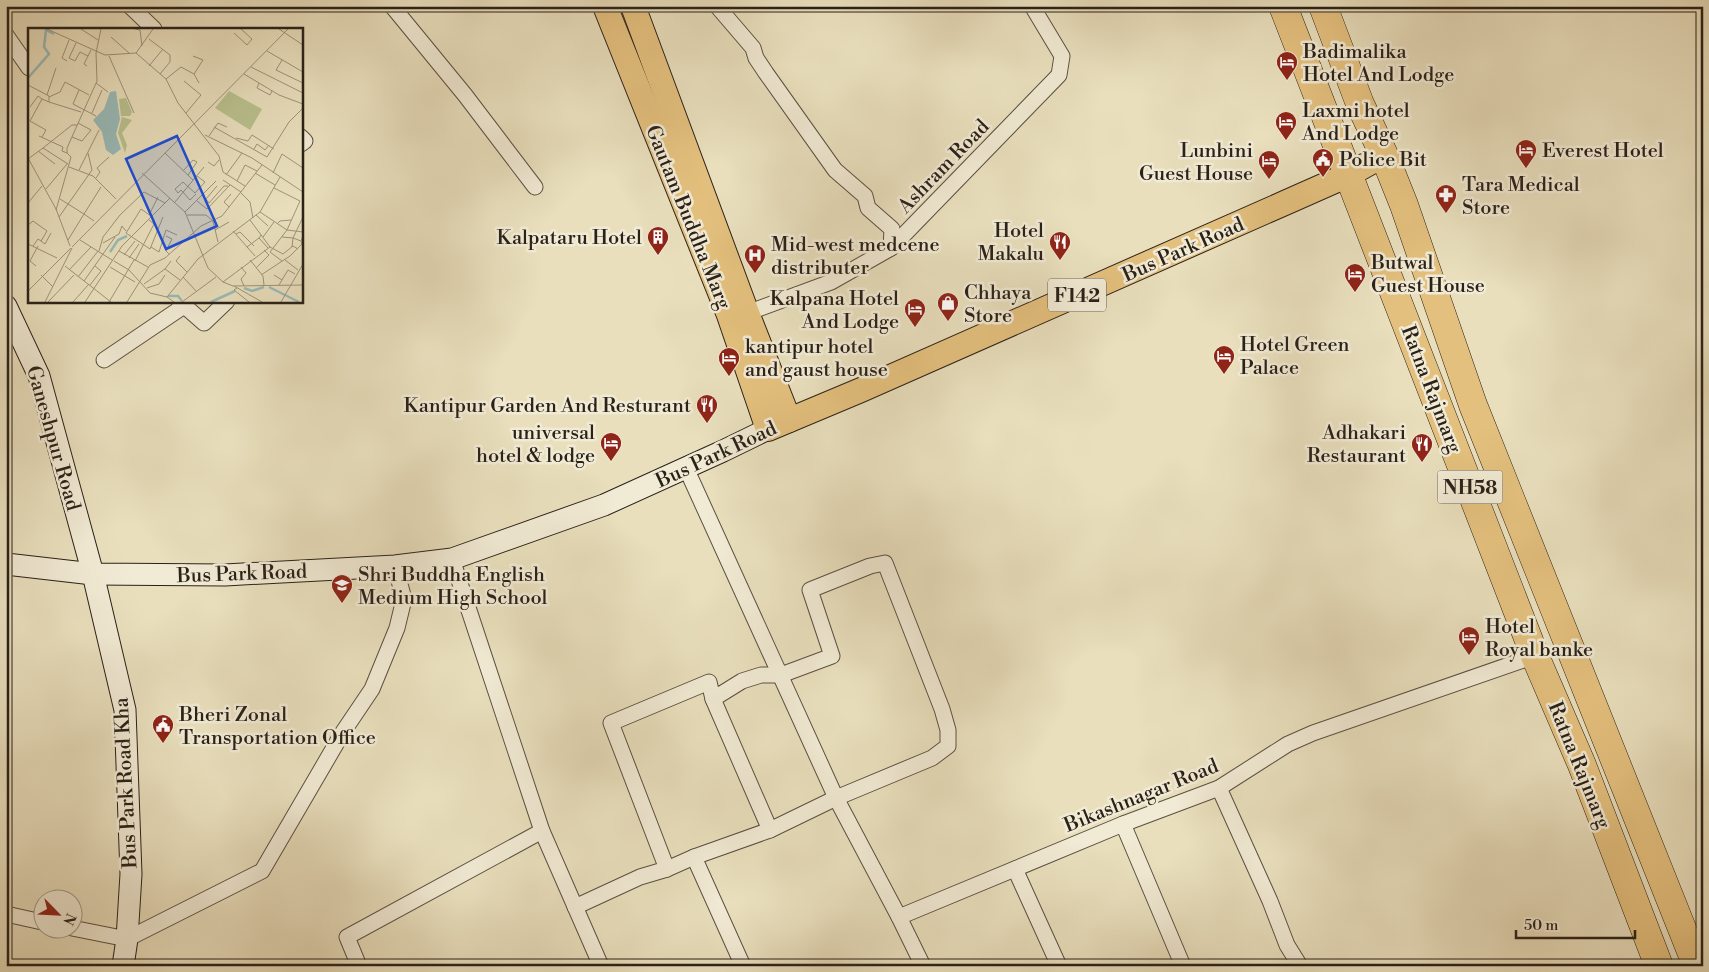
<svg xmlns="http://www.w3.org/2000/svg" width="1709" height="972" font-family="'Libre Bodoni',serif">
  <rect width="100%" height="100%" fill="#e9dfbd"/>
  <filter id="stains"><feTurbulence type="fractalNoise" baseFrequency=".004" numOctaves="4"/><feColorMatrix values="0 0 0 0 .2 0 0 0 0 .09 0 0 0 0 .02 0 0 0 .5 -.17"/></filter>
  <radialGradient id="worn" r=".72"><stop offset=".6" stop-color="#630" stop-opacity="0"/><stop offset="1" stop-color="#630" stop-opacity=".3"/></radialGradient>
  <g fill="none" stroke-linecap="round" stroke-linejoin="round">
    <!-- street casing -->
    <g stroke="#5a5042" stroke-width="17">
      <g id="street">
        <polyline points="130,6 154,29"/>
        <polyline points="392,6 465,95 535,187"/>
        <polyline points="717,6 753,48 756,58 766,73 835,170 865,196 868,208 892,229 891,248"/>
        <polyline points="6,35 29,68"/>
        <polyline points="301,137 305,141 301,144"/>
        <polyline points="179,301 204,323 227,301"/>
        <polyline points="747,313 831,282 891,248 1059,75 1062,56 1032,6"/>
        <polyline points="104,360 184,306"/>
        <polyline points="686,468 836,798 899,917 923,966"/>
        <polyline points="452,559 542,831 601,966"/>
        <polyline points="713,699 770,830"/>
        <polyline points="1219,788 1270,901 1287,945 1300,966"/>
        <polyline points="1123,824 1183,966"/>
        <polyline points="667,869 611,723 709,682 713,699 742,681 761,675 781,675 832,656 810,590 870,566 885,563 942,709 948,730 948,746 932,758 836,798 770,830 694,857 743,966"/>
        <polyline points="1015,869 1059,966"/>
        <polyline points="575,907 640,877 667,869 694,857"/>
        <polyline points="6,914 42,922"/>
        <polyline points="899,917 1123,824 1219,788 1288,744 1313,733 1535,656"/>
        <polyline points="72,928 127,939 262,871 343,732 372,689 397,628 404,599 395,566"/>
        <polyline points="359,966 347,937 542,831"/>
      </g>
    </g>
    <!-- secondary casing -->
    <g stroke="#2a2119" stroke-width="23">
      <g id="secondary">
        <polyline points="6,306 39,376 93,574 125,710 131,874 127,939 123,966"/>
        <polyline points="6,564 93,574 225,575 395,566 452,559 604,505 723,451 768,429"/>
      </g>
    </g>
    <!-- primary casing -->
    <g stroke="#2a2119" stroke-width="26">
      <g id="primary">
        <polyline points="605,6 729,315 768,429 861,390 1287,202 1348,175 1384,155"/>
        <polyline points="633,6 747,313 789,420"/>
      </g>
    </g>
    <!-- highway casing -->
    <g stroke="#2a2119" stroke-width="29">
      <g id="highway">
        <polyline points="1283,6 1535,656 1582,765 1659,966"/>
        <polyline points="1323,6 1360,104 1384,155 1404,205 1473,405 1697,966"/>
      </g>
    </g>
    <!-- street -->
    <use href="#street" stroke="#f1ead4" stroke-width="15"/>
    <!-- secondary -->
    <use href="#secondary" stroke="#f1ead4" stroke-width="21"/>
    <!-- primary -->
    <use href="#primary" stroke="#e4c07e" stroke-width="24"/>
    <!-- highway -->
    <use href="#highway" stroke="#e4c07e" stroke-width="28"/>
  </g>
  <!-- icons -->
  <defs>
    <g id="hotel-pin" transform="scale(1.125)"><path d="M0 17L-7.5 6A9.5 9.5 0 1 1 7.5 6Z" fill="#8f2418" stroke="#f1ead4"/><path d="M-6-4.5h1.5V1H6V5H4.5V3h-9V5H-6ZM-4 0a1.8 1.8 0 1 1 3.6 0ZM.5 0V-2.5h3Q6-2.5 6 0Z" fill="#fff"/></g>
    <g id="civic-pin" transform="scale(1.125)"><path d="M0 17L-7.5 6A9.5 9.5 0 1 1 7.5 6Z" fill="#8f2418" stroke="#f1ead4"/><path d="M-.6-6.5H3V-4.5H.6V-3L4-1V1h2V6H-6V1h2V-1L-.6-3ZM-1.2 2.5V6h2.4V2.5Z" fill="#fff"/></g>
    <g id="pharmacy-pin" transform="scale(1.125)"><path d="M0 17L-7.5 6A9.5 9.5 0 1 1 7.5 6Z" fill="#8f2418" stroke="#f1ead4"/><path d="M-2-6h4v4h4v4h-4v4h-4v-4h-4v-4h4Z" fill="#fff"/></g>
    <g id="building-pin" transform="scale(1.125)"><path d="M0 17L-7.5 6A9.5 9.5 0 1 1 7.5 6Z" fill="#8f2418" stroke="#f1ead4"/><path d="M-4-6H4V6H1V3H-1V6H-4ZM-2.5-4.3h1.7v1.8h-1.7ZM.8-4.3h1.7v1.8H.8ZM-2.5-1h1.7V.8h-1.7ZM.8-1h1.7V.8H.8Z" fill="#fff"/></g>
    <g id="restaurant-pin" transform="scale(1.125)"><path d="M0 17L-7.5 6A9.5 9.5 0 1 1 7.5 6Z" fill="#8f2418" stroke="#f1ead4"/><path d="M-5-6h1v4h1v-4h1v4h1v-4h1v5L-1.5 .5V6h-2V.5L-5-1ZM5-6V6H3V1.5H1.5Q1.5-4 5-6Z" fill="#fff"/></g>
    <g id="hospital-pin" transform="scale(1.125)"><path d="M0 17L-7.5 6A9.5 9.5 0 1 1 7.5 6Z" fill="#8f2418" stroke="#f1ead4"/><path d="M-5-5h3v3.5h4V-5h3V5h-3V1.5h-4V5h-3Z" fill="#fff"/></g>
    <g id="shop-pin" transform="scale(1.125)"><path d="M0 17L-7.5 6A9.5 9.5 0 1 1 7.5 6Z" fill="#8f2418" stroke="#f1ead4"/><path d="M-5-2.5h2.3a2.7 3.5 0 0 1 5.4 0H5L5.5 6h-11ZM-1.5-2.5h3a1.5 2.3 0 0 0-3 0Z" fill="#fff"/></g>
    <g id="school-pin" transform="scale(1.125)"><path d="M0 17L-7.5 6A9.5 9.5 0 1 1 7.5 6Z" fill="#8f2418" stroke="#f1ead4"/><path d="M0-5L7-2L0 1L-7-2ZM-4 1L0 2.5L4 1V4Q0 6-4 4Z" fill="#fff"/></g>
  </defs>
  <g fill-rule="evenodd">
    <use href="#hotel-pin" x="1287" y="62"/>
    <use href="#hotel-pin" x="1286" y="122"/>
    <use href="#hotel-pin" x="1526" y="150"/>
    <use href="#civic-pin" x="1323" y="159"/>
    <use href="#hotel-pin" x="1269" y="161"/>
    <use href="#pharmacy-pin" x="1446" y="195"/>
    <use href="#building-pin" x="658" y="237"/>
    <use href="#restaurant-pin" x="1060" y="242"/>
    <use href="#hospital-pin" x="755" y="255"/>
    <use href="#hotel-pin" x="1355" y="274"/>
    <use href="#shop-pin" x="948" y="303"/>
    <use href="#hotel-pin" x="915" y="309"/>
    <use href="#hotel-pin" x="1224" y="356"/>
    <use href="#hotel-pin" x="729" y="358"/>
    <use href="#restaurant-pin" x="707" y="405"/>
    <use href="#hotel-pin" x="611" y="443"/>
    <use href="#restaurant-pin" x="1422" y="444"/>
    <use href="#school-pin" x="342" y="585"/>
    <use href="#hotel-pin" x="1469" y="637"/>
    <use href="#civic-pin" x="163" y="725"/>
  </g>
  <g text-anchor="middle" stroke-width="5" stroke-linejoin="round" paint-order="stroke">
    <!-- shield labels -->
    <g fill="#f1ead4" stroke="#665d51" stroke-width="1">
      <rect x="1048" y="278.5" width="58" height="33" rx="4"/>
      <rect x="1437.5" y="470.5" width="65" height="33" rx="4"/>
    </g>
    <g font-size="19" font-weight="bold" fill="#2a2119">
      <text x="1077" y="302">F142</text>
      <text x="1470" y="494">NH58</text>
    </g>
    <!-- poi labels -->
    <g font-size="20" fill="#2a2119" stroke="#f1ead4" text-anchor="start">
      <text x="1303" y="58">Badimalika<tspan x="1303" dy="23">Hotel And Lodge</tspan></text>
      <text x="1302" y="117">Laxmi hotel<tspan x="1302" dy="23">And Lodge</tspan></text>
      <text x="1253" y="157" text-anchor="end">Lunbini<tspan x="1253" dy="23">Guest House</tspan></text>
      <text x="1542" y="157">Everest Hotel</text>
      <text x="1339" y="166">Police Bit</text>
      <text x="1462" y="191">Tara Medical<tspan x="1462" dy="23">Store</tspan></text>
      <text x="1044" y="237" text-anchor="end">Hotel<tspan x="1044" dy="23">Makalu</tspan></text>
      <text x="642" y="244" text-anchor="end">Kalpataru Hotel</text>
      <text x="771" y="251">Mid-west medcene<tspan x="771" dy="23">distributer</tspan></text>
      <text x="1371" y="269">Butwal<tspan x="1371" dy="23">Guest House</tspan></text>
      <text x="964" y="299">Chhaya<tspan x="964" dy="23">Store</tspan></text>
      <text x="899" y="305" text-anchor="end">Kalpana Hotel<tspan x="899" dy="23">And Lodge</tspan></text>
      <text x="1240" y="351">Hotel Green<tspan x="1240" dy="23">Palace</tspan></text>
      <text x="745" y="353">kantipur hotel<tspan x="745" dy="23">and gaust house</tspan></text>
      <text x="691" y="412" text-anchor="end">Kantipur Garden And Resturant</text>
      <text x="595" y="439" text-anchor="end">universal<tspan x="595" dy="23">hotel &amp; lodge</tspan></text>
      <text x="1406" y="439" text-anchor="end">Adhakari<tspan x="1406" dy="23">Restaurant</tspan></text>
      <text x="358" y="581">Shri Buddha English<tspan x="358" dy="23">Medium High School</tspan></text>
      <text x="1485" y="633">Hotel<tspan x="1485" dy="23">Royal banke</tspan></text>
      <text x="179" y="721">Bheri Zonal<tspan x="179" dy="23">Transportation Office</tspan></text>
    </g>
    <!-- street labels -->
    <g font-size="20" fill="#2a2119" stroke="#f1ead4">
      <text transform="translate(943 166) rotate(-46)" y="7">Ashram Road</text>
      <text transform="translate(689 217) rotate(68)" y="7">Gautam Buddha Marg</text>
      <text transform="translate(1183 249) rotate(-24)" y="7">Bus Park Road</text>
      <text transform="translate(1432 389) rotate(69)" y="7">Ratna Rajmarg</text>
      <text transform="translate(54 438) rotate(74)" y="7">Ganeshpur Road</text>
      <text transform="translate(716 454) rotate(-25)" y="7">Bus Park Road</text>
      <text transform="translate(242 573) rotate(-2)" y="7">Bus Park Road</text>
      <text transform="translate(1580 765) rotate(68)" y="7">Ratna Rajmarg</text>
      <text transform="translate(125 783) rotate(-93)" y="7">Bus Park Road Kha</text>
      <text transform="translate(1141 795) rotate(-22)" y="7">Bikashnagar Road</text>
    </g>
  </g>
  <!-- overview -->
  <g transform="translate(28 28)">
    <rect width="275" height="275" fill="#e9dfbd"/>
    <path d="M201,63L234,81L222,102L187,80ZM98,70L104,84L102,88H93L91,71ZM94,89L104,92L94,105L99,117L97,125L90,105Z" fill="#b9c18f"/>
    <path d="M88,63L92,91L88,106L93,121L85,127L78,122L74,104L65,92L76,81L82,64Z" fill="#99bbb9"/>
    <path fill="none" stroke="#99bbb9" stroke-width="2.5" d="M0,50L21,26L16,19L18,2L26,6M82,224L90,212L99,208M241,259L271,274M216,260L224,263L236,259M140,268H150L154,273M183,274L207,263"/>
    <path fill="none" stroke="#9d937b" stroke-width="1" d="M19,1L77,27L108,25L138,51L150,75L191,128L195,144L217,158M53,1L70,12M107,1L112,2L114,18M251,1L275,17M206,5L219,17L224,11L213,1M83,9L101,25M121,11L142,27V34L132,46M48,15L41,30L47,33L52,24L60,28M239,23L275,44M68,25L73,1M108,25L125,1M81,28L106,85M165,28L175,32L166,46M254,32L248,42L275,55M39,33L34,30L41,12M59,38L56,36L63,22M121,38L135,21M223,39L275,65M216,46L251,67L275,76M138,51L153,39L166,46L171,55M156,53L173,67L158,85M68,55L80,64M231,55L229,60L242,67L244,63M0,57L21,68V74L53,84M51,62L45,76L68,88M19,67L28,40M21,69L32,64L37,54L61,67M2,79L10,68L14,71M64,85L74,62M186,99L239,129L261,94L275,80M177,107L224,130L275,164M11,108L35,119L34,123L39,125M181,108L190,95L199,99M14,109L18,102L2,93L14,71L21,74M44,109L54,113L63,102L50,95M208,110L220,113L224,107L246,121M15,120L44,97H49M226,121L229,116L237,122L241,117M10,123L27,136M137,125L165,152M0,130L28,181L42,218M0,131L15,120L40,136M180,134L186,138L191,132M41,139L65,148L88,171M51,142L71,102M155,143L165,132L169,134L160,147M114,145L157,184L180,240L195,254L205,258L275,257M227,145L247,157M245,145L254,126L275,140M198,147L214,125M68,150L72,144L69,140L81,129M195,152L213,164M209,153L217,137L229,143M189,158L178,171L181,175L196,158H200M246,160L272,173L259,202M18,161L39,136M213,165L222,174L225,190M168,166L162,172L153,162L150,165L147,161L155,154L167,165L177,154L169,148M32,171L56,186L40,212M169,173L179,181L202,157M147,174L176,139M0,175L14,158M201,179L196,174L203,166M28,182L43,129L39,125V120L69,53L68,25M157,184L188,153M232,184L259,202L242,224L254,233M121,187L130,169M159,187H178L185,193L190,214M228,187L240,198M123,188L113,181L98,205L122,221L135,189M31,189L64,142L60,125M275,189L265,210L273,213L275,208M222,192L242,219M66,193L56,186L73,159M249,196L252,193L263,192M0,197L5,193L19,203L13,213L10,211L5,218M187,202L201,194M259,202L275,204M205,203L227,228M208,206L212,204L226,218M233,207L231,210L240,220M138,208L144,211L138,223L141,226M235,209L246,194M254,209L265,210L264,219M52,212L84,232M13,213L17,216L23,205M75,215L91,206L94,198L98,203M0,216L29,230M44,219L260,1M123,219L131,224L138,202L149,207M219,219L231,210M71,223L75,209L92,187L116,164L137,175M91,223L120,239M96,227L107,213M152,228L148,233L159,244M101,230L111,216M222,232L235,248L236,257M257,232L270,242M86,233L101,242L122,265L139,269L146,274M107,233L126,196L121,192M143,233L137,241L152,252M8,238L2,233L10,218M37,238L83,274M82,239L107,254M213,239L218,245L213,251L216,258M228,240L241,227L236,222M41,242L63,219M13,247L25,259M233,247L262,228L274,216L273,213M246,247L254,252L251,257M50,249L70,223M155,249L168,263M254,252L260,242L267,246M56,253L87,209M195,254L242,219L255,226L265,218L270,221M116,256L137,241M62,257L73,243L67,238M206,258L234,274M119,260L131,256L137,247M209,260L206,262L221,274M0,263L43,220M139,269L170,231L232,184L252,149M17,274L44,220M20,274L46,247M45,274L61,256M57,274L94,218L142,170M81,274L106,232M99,274L122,237L137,230L173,198L194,188L234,137M154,274L188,249M253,274L275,236"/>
    <path fill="#1d4ed8" fill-opacity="0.15" stroke="#1d4ed8" stroke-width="2.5" d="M149,108L189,198L138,221L98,131Z"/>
    <rect width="275" height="275" fill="none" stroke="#2a2119" stroke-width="2.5"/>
  </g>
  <!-- margin -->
  <rect width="1709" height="972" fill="none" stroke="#e9dfbd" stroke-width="25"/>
  <rect x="8" y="8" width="1694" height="957" fill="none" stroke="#2a2119" stroke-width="2.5"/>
  <rect x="12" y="12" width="1684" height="947" fill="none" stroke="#2a2119"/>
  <!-- north arrow -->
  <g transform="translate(58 914) rotate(114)"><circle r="24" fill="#f1ead4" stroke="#a19a89"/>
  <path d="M0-4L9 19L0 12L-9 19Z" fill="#8f2418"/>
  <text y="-8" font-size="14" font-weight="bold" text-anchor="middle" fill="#2a2119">N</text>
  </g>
  <!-- scale -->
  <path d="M1516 930v8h119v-8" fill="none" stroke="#2a2119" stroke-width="2.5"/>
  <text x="1524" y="930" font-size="15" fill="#2a2119" stroke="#f1ead4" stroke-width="4" paint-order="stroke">50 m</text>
  <rect width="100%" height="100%" filter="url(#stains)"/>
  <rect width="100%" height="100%" fill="url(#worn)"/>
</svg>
